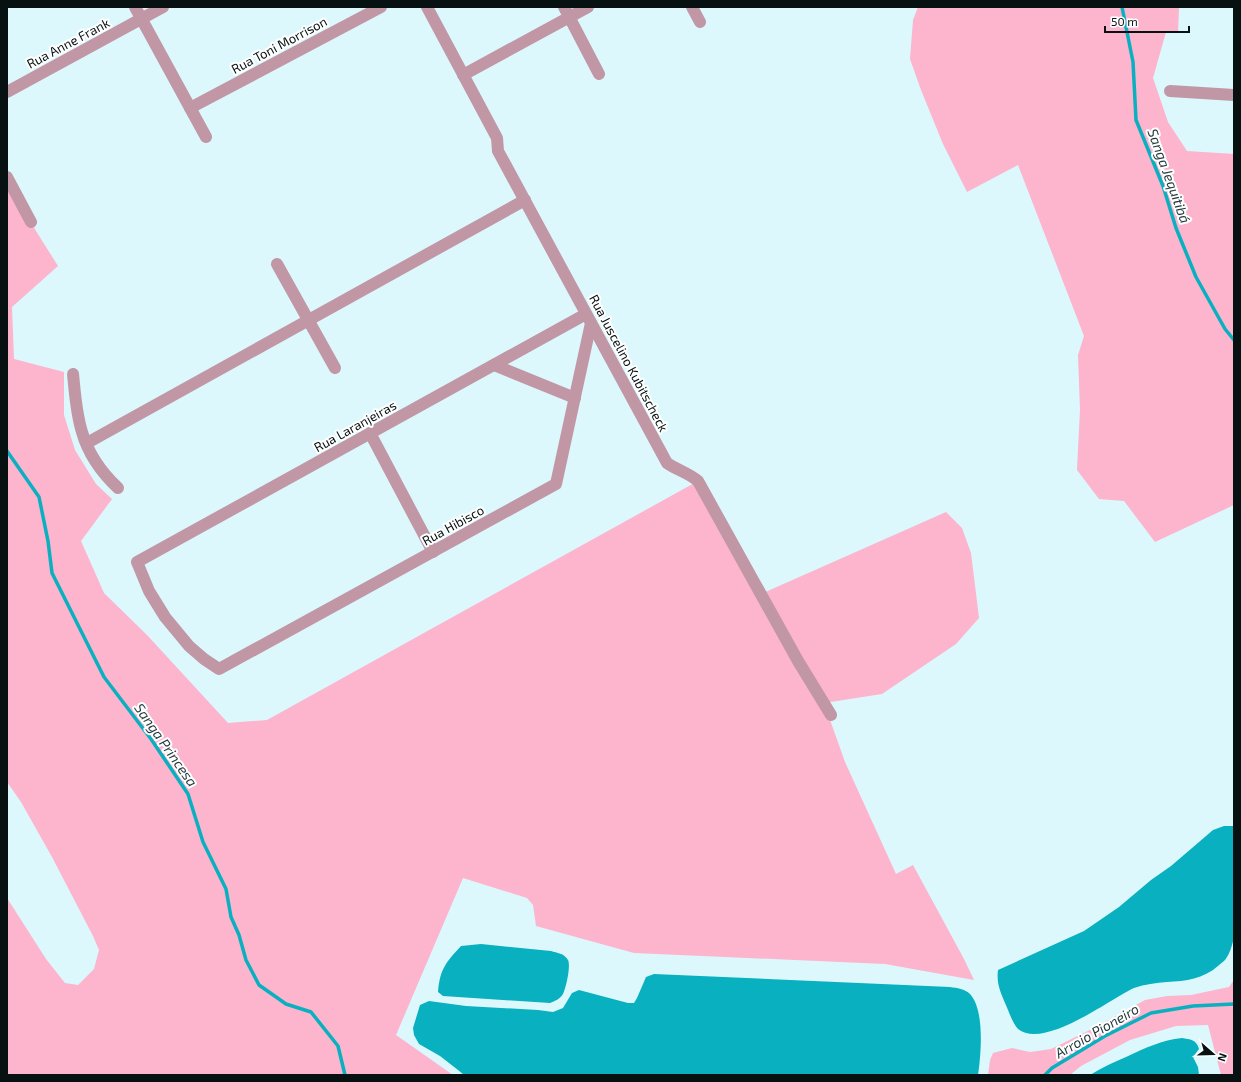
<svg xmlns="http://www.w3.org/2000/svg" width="1241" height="1082" font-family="'Exo 2',sans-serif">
  <rect width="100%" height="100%" fill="#dcf8fc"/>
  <!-- green -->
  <g fill="#fdb4cd">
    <polygon points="918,7 1179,7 1178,33 1166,32 1153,78 1168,122 1187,151 1234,154 1234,505 1155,542 1124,501 1099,499 1077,470 1080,410 1078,355 1084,336 1018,165 967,192 943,144 921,90 910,59 913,20"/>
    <polygon points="7,177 36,231 58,266 12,307 14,359 64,372 64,415 75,450 96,484 112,499 81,541 104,593 147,635 228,723 267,720 698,481 761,594 946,512 962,528 971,553 979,618 956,644 882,694 824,703 845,762 896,874 913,865 964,959 974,980 885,964 634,953 536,926 533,905 527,898 463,878 396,1035 453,1075 7,1075 7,898 46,959 65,983 78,985 94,969 99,950 93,936 52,857 21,802 7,782"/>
    <polygon points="1234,980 1234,1075 1221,1075 1208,1025 1176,1026 1130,1040 1081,1066 1070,1075 988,1075 990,1060 993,1053 1012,1048 1030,1052 1051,1049 1094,1028 1145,1000 1167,996 1191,995 1229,987"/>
  </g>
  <!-- water -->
  <g fill="#09b0c0">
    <path d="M1224,826H1234V938C1232,945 1230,954 1225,960C1223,962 1220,964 1218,966C1203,979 1186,981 1167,982C1156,983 1145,984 1134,988C1110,999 1044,1050 1018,1029C1014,1025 1010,1015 1008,1010C1002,995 996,986 998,970L1084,931L1119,907L1151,880L1171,866L1213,830Z"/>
    <path d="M481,944L551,951C557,953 564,953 568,960C571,966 566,988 563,994C560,999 555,1001 550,1003L443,996L438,992C440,969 446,962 461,946Z"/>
    <path d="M654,974L950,987C957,988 965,989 970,994C985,1010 981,1055 978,1075H464L458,1070L440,1056L419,1044L414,1035L413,1028L420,1005L429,1001L466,1006L538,1010L553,1012L563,1008L572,993L579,990L628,1003H634L637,998L646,977Z"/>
    <path d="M1182,1038C1190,1039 1197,1040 1199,1049L1193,1057L1198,1067L1199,1075H1090C1101,1068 1114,1062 1126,1057C1145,1048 1162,1040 1182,1038Z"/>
  </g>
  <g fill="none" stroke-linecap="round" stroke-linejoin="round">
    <!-- stream -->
    <g stroke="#09b0c0" stroke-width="3.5">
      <polyline points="1122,7 1133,62 1136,120 1163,186 1176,228 1196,277 1225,329 1234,340"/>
      <polyline points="7,451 39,497 48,541 52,573 104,677 151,739 188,794 203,842 226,889 231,917 239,935 246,960 259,985 286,1004 311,1012 338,1046 345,1075"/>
      <polyline points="1045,1075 1052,1068 1105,1036 1151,1013 1193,1006 1234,1004"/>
    </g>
    <!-- minor -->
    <g stroke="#c197a5" stroke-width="12">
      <polyline points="135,7 206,137"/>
      <path d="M427,7L497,138L498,151L667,463C677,470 689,473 698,481L798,661L831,715"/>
      <polyline points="564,7 599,74"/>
      <polyline points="692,7 700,22"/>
      <polyline points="463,75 588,7"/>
      <polyline points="1170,91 1234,95"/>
      <polyline points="7,92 163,7"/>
      <polyline points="190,108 381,7"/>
      <polyline points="7,177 31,222"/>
      <polyline points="277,264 335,368"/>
      <polyline points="586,314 137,562 149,591 165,617 189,646 204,659 219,669 556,484 591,323"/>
      <polyline points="494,365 575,398"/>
      <path d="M73,374C75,393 76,413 82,432C88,453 102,473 118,488"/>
      <polyline points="370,433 433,552"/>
      <polyline points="87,443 525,200"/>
    </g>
  </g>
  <g text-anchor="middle" stroke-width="4" stroke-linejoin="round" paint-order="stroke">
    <!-- street labels -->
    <g font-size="13" fill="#071112" stroke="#fff">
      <text transform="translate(68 43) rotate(-28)" y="5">Rua Anne Frank</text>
      <text transform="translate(279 45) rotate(-28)" y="5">Rua Toni Morrison</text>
      <text transform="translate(629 363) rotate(62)" y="5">Rua Juscelino Kubitscheck</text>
      <text transform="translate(355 426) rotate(-29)" y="5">Rua Laranjeiras</text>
      <text transform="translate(453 525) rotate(-29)" y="5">Rua Hibisco</text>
    </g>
    <!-- water labels -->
    <g font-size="14" font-style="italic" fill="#243b3e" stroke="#fff">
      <text transform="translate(1169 176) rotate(70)" y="5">Sanga Jequitibá</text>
      <text transform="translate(166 745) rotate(55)" y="5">Sanga Princesa</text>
      <text transform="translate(1097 1031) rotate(-30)" y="5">Arroio Pioneiro</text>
    </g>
  </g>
  <!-- border -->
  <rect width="1241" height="1082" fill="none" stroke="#071112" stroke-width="16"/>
  <!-- north arrow -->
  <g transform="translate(1213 1054) rotate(110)" stroke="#ffffff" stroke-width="3" paint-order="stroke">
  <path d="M0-3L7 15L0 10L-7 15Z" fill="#071112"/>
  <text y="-6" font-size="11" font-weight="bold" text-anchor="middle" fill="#071112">N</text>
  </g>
  <!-- scale -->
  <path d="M1105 26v6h84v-6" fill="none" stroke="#071112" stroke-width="2"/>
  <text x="1111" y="26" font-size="12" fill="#071112" stroke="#ffffff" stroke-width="3" paint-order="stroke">50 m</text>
</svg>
